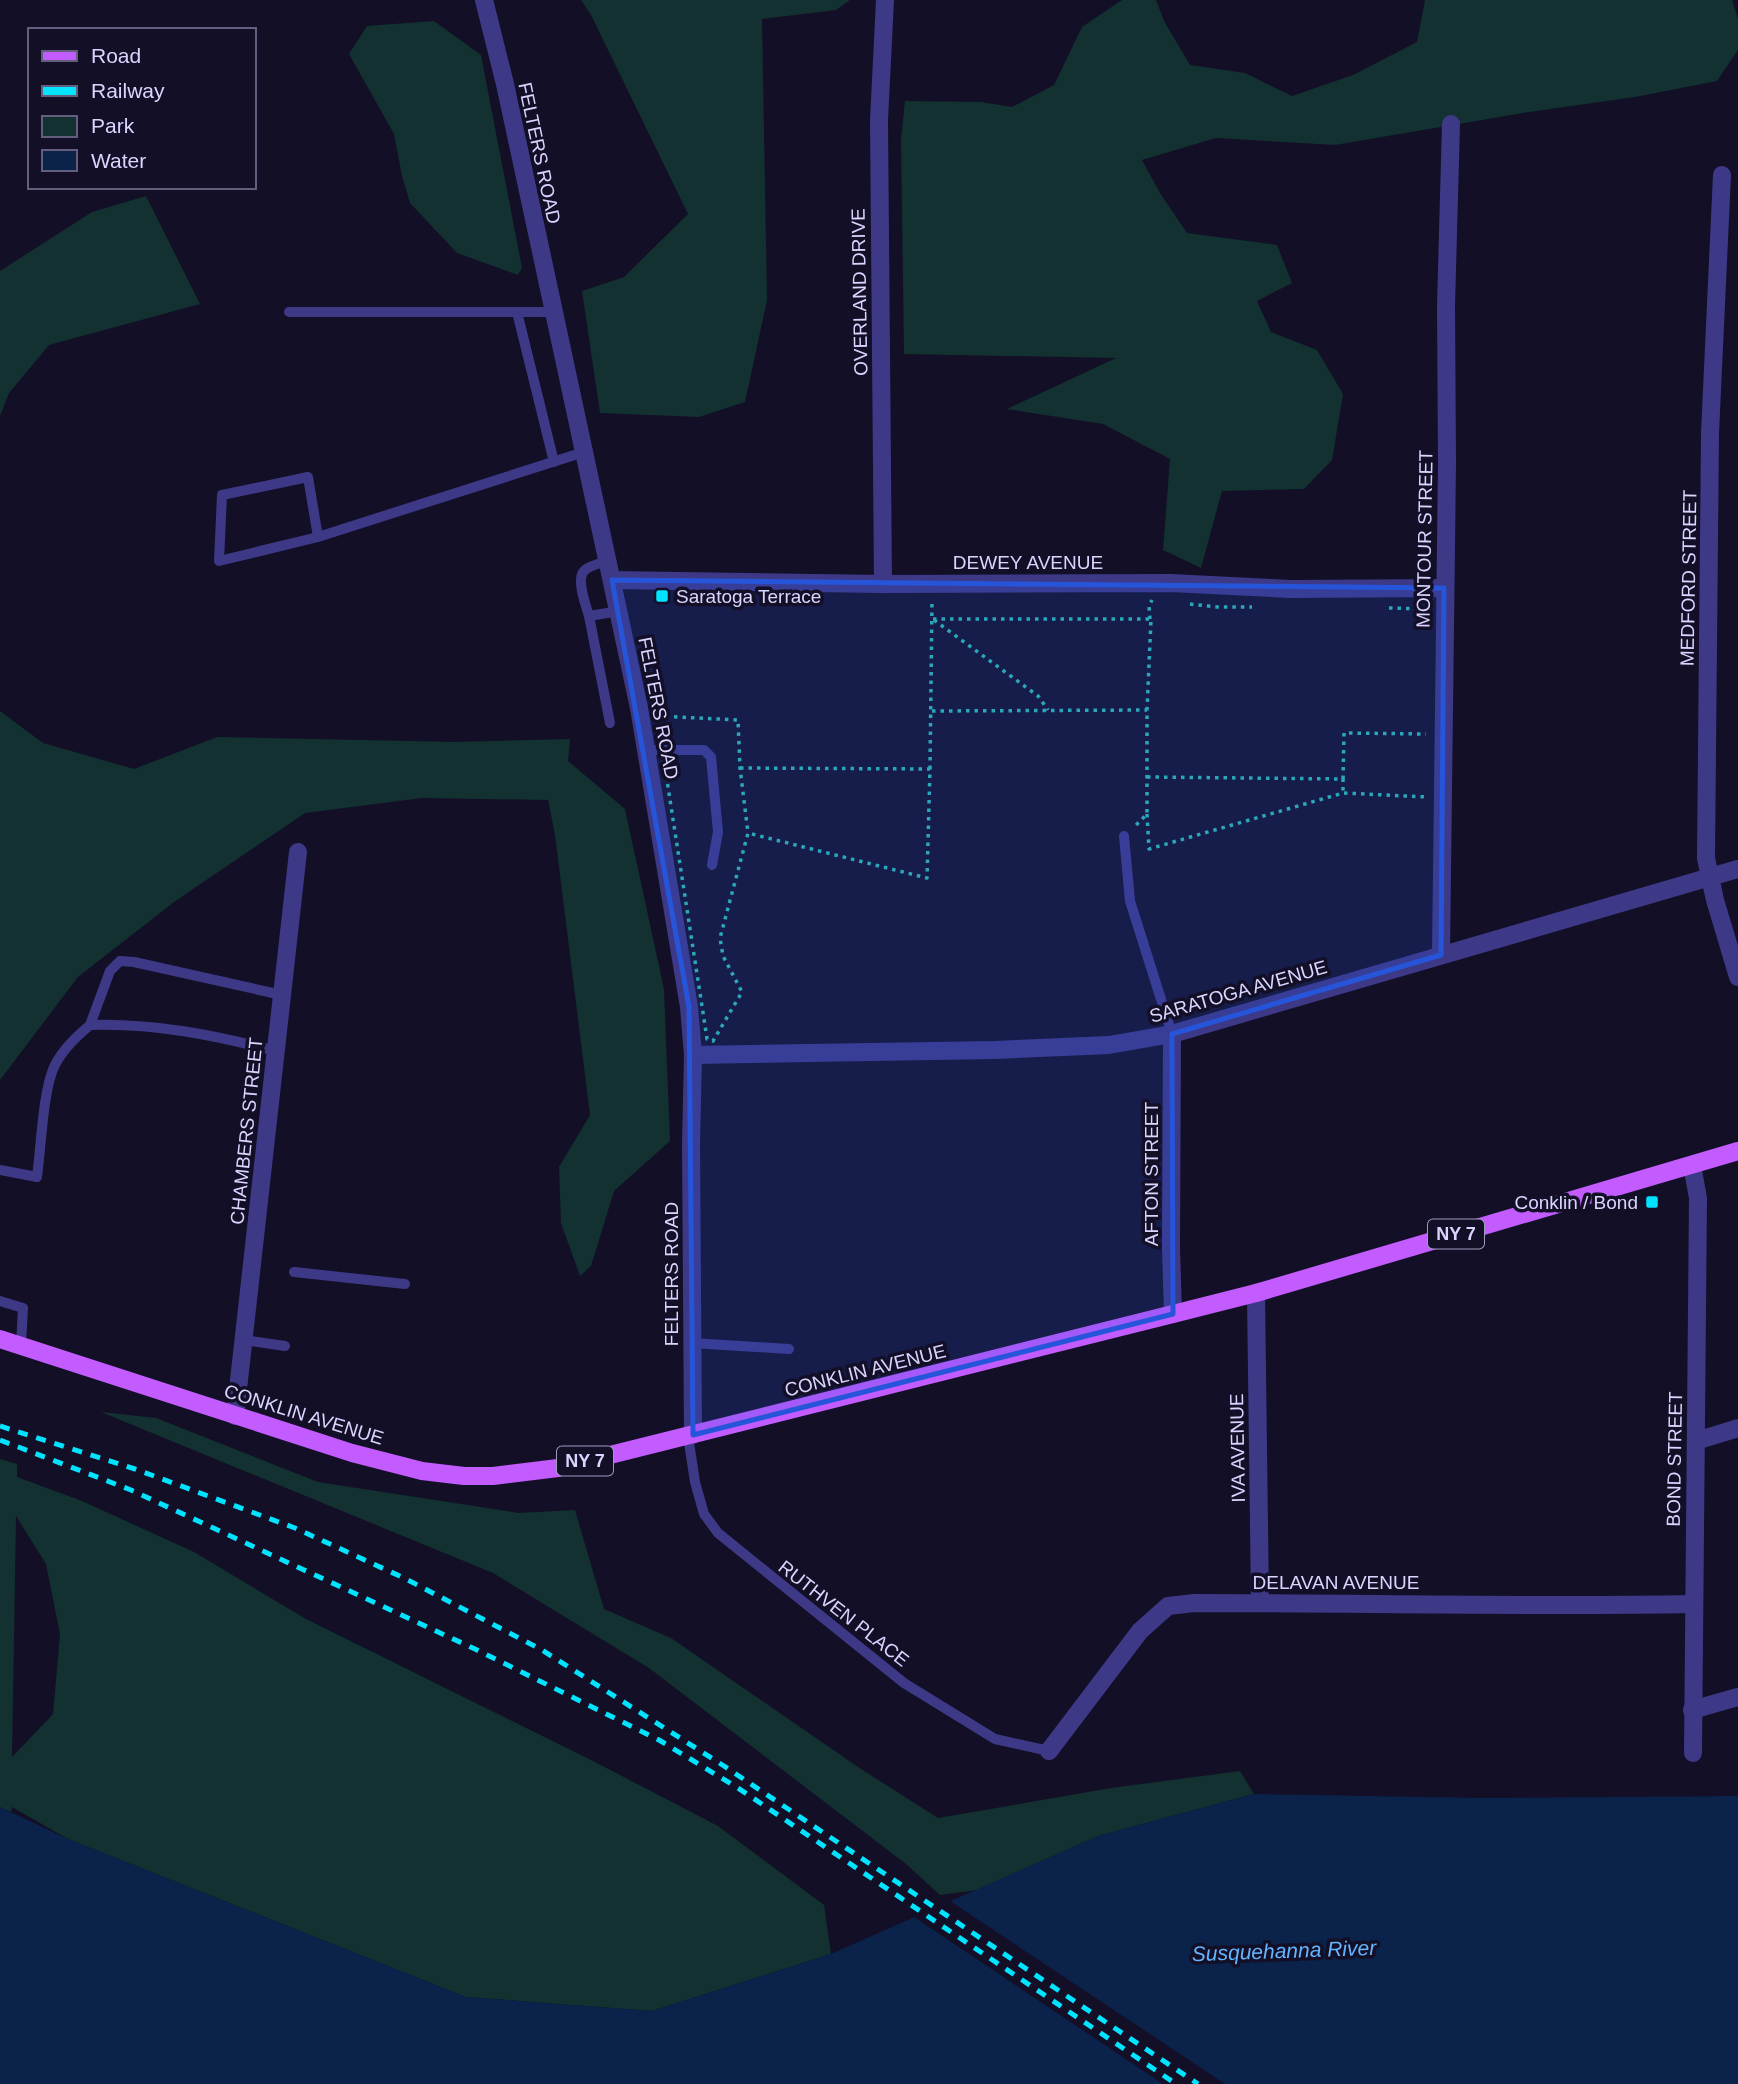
<svg xmlns="http://www.w3.org/2000/svg" width="1738" height="2084" font-family="Arial,sans-serif">
  <rect width="100%" height="100%" fill="#130f27"/>
  <!-- green -->
  <g fill="#123130" fill-rule="evenodd">
    <polygon points="581,0 850,0 836,10 762,19 767,300 745,402 699,417 600,413 582,291 624,277 688,214 591,15"/>
    <polygon points="1122,0 1156,0 1164,21 1190,65 1245,73 1292,96 1353,75 1417,42 1425,0 1732,0 1738,19 1738,50 1717,81 1635,97 1523,113 1335,145 1216,138 1142,160 1160,193 1187,233 1277,245 1292,283 1257,301 1271,332 1317,350 1343,394 1332,460 1304,489 1222,491 1201,568 1163,550 1170,459 1103,424 1007,409 1116,358 904,354 901,139 905,101 981,102 1012,107 1054,85 1082,27"/>
    <polygon points="434,21 481,55 522,268 518,275 457,253 410,203 402,176 394,134 349,54 367,26"/>
    <polygon points="146,196 200,304 49,345 9,393 0,416 0,271 92,212"/>
    <polygon points="0,711 43,743 134,769 217,737 455,742 570,739 568,761 625,809 664,989 670,1141 614,1191 591,1266 580,1276 561,1223 559,1167 590,1115 555,835 548,800 422,798 305,813 174,902 78,977 0,1080"/>
    <polygon points="101,1412 156,1418 318,1482 519,1513 575,1510 604,1609 671,1638 858,1767 938,1818 1111,1788 1240,1771 1254,1794 1098,1836 977,1890 940,1895 906,1864 649,1668 493,1573"/>
    <path d="M0,1459L17,1464V1477L82,1501L194,1552L306,1619L593,1761L718,1826L824,1905L831,1954L652,2011L466,1997L68,1839L12,1807L11,1812L0,1807ZM16,1516L46,1564L60,1634L53,1714L12,1757Z"/>
  </g>
  <!-- water -->
  <polygon fill="#0b224a" points="1254,1794 1480,1798 1738,1796 1738,2084 0,2084 0,1807 68,1839 466,1997 652,2011 831,1954 1098,1836"/>
  <!-- pier -->
  <polygon fill="#130f27" points="947,1899 1225,2084 1163,2084 911,1915"/>
  <g fill="none" stroke-linecap="round" stroke-linejoin="round">
    <!-- path -->
    <g stroke="#2dbbb3" stroke-width="3.5" stroke-dasharray="3.5 5" stroke-linecap="butt">
      <polyline points="1190,604 1217,607 1252,607"/>
      <polyline points="1389,608 1427,609"/>
      <polyline points="933,619 1151,619 1147,710 1147,814 1134,827"/>
      <polyline points="1150,619 1149,606 1152,600"/>
      <polyline points="934,620 1038,696 1048,710"/>
      <polyline points="932,711 1147,710"/>
      <polygon points="657,716 738,720 740,768 748,833 720,938 723,956 742,992 713,1041 707,1039 706,1032"/>
      <polyline points="740,768 930,769 927,878 748,833"/>
      <polyline points="930,769 932,600"/>
      <polyline points="1147,777 1343,779 1343,793"/>
      <polyline points="1343,779 1344,733 1426,734"/>
      <polyline points="1147,814 1149,849 1343,793 1427,797"/>
    </g>
    <!-- lane -->
    <g stroke="#3d3987" stroke-width="10">
      <polyline points="289,312 552,312"/>
      <polyline points="517,312 554,462"/>
      <polyline points="318,537 308,477 222,495 219,561 318,537 584,452"/>
      <path d="M589,616C586,605 575,578 585,570C591,565 601,563 608,561"/>
      <polyline points="610,723 589,616 619,611"/>
      <polyline points="646,750 704,750 711,757 718,832 712,865"/>
      <polyline points="1124,836 1130,901 1172,1034"/>
      <polyline points="90,1025 110,971 120,961 134,962 282,995"/>
      <path d="M0,1170L37,1177C41,1148 43,1091 54,1067C62,1050 76,1037 90,1025C154,1023 214,1035 276,1051"/>
      <polyline points="294,1272 405,1284"/>
      <polyline points="0,1301 23,1308 21,1345"/>
      <polyline points="244,1340 285,1346"/>
      <polyline points="692,1343 789,1349"/>
      <polyline points="688,1436 695,1482 704,1514 718,1533 904,1683 995,1739 1049,1751"/>
    </g>
    <!-- street -->
    <g stroke="#3d3987" stroke-width="18">
      <polyline points="484,0 505,84 639,708 689,1007 693,1055 691,1143 693,1435"/>
      <polyline points="1722,175 1710,433 1706,858 1715,900 1738,977"/>
      <polyline points="612,580 883,584 1171,583 1291,589 1444,588"/>
      <polyline points="883,584 879,120 885,0"/>
      <polyline points="1441,955 1447,463 1446,306 1451,124"/>
      <polyline points="1172,1034 1171,1248 1173,1314"/>
      <polyline points="693,1055 995,1050 1109,1045 1172,1034 1738,869"/>
      <polyline points="1692,1165 1698,1198 1693,1753"/>
      <polyline points="1256,1293 1260,1603"/>
      <polyline points="235,1416 298,852"/>
      <polyline points="1696,1441 1738,1428"/>
      <polyline points="1692,1710 1738,1697"/>
      <path d="M1049,1751L1140,1631L1168,1606L1194,1603C1361,1603 1527,1607 1693,1604"/>
    </g>
    <!-- primary -->
    <polyline stroke="#c35cff" stroke-width="18" points="0,1339 352,1453 422,1471 464,1476 493,1476 558,1468 1173,1314 1256,1293 1738,1151"/>
    <!-- rail -->
    <g stroke="#01e3ff" stroke-width="5" stroke-dasharray="10 9" stroke-linecap="butt">
      <polyline points="0,1426 135,1469 295,1528 404,1578 542,1650 724,1766 1198,2084"/>
      <polyline points="0,1440 131,1490 475,1649 659,1740 738,1788 1176,2084"/>
    </g>
  </g>
  <!-- marked area -->
  <path fill="#2655da" fill-opacity="0.2" stroke="#2655da" stroke-width="5" stroke-linejoin="round" d="M612,580L1444,588L1441,955L1172,1034L1173,1314L693,1435L689,1007Z"/>
  <!-- markers -->
  <g fill="#01e3ff" stroke="#130f27" stroke-width="2.5">
    <rect x="655" y="589" width="14" height="14" rx="3.5"/>
    <rect x="1645" y="1195" width="14" height="14" rx="3.5"/>
  </g>
  <g text-anchor="middle" stroke-width="7" stroke-linejoin="round" paint-order="stroke">
    <!-- shield labels -->
    <g fill="#130f27" stroke="#9e9abe" stroke-width="2">
      <rect x="1428" y="1219.5" width="56" height="29" rx="5"/>
      <rect x="557" y="1446.5" width="56" height="29" rx="5"/>
    </g>
    <g font-size="18" font-weight="bold" fill="#dad5ff">
      <text x="1456" y="1240">NY 7</text>
      <text x="585" y="1467">NY 7</text>
    </g>
    <!-- street labels -->
    <g font-size="19" fill="#dad5ff" stroke="#130f27">
      <text transform="translate(540 153) rotate(78)" y="7">FELTERS ROAD</text>
      <text transform="translate(859 292) rotate(-91)" y="7">OVERLAND DRIVE</text>
      <text transform="translate(1424 539) rotate(-89)" y="7">MONTOUR STREET</text>
      <text x="1028" y="569">DEWEY AVENUE</text>
      <text transform="translate(1688 578) rotate(-89)" y="7">MEDFORD STREET</text>
      <text transform="translate(659 708) rotate(79)" y="7">FELTERS ROAD</text>
      <text transform="translate(1238 991) rotate(-16)" y="7">SARATOGA AVENUE</text>
      <text transform="translate(246 1131) rotate(-84)" y="7">CHAMBERS STREET</text>
      <text transform="translate(1151 1174) rotate(-90)" y="7">AFTON STREET</text>
      <text transform="translate(671 1274) rotate(-90)" y="7">FELTERS ROAD</text>
      <text transform="translate(865 1370) rotate(-14)" y="7">CONKLIN AVENUE</text>
      <text transform="translate(304 1414) rotate(17)" y="7">CONKLIN AVENUE</text>
      <text transform="translate(1237 1448) rotate(-91)" y="7">IVA AVENUE</text>
      <text transform="translate(1674 1459) rotate(-89)" y="7">BOND STREET</text>
      <text x="1336" y="1589">DELAVAN AVENUE</text>
      <text transform="translate(844 1613) rotate(38)" y="7">RUTHVEN PLACE</text>
    </g>
    <!-- poi labels -->
    <g font-size="19" fill="#dad5ff" stroke="#130f27" text-anchor="start">
      <text x="676" y="603">Saratoga Terrace</text>
      <text x="1638" y="1209" text-anchor="end">Conklin / Bond</text>
    </g>
    <!-- water labels -->
    <g font-size="21" font-style="italic" fill="#63b5ff" stroke="#130f27">
      <text transform="translate(1284 1951) rotate(-2)" y="7">Susquehanna River</text>
    </g>
  </g>
  <!-- legend -->
  <rect x="28" y="28" width="228" height="161" fill="#130f27" stroke="#635e7d" stroke-width="2"/>
  <rect x="42" y="51" width="35" height="10" fill="#c35cff" stroke="#635e7d" stroke-width="2"/>
  <text x="91" y="63" font-size="21" fill="#dad5ff">Road</text>
  <rect x="42" y="86" width="35" height="10" fill="#01e3ff" stroke="#635e7d" stroke-width="2"/>
  <text x="91" y="98" font-size="21" fill="#dad5ff">Railway</text>
  <rect x="42" y="116" width="35" height="21" fill="#123130" stroke="#635e7d" stroke-width="2"/>
  <text x="91" y="133" font-size="21" fill="#dad5ff">Park</text>
  <rect x="42" y="150" width="35" height="21" fill="#0b224a" stroke="#635e7d" stroke-width="2"/>
  <text x="91" y="168" font-size="21" fill="#dad5ff">Water</text>
</svg>
